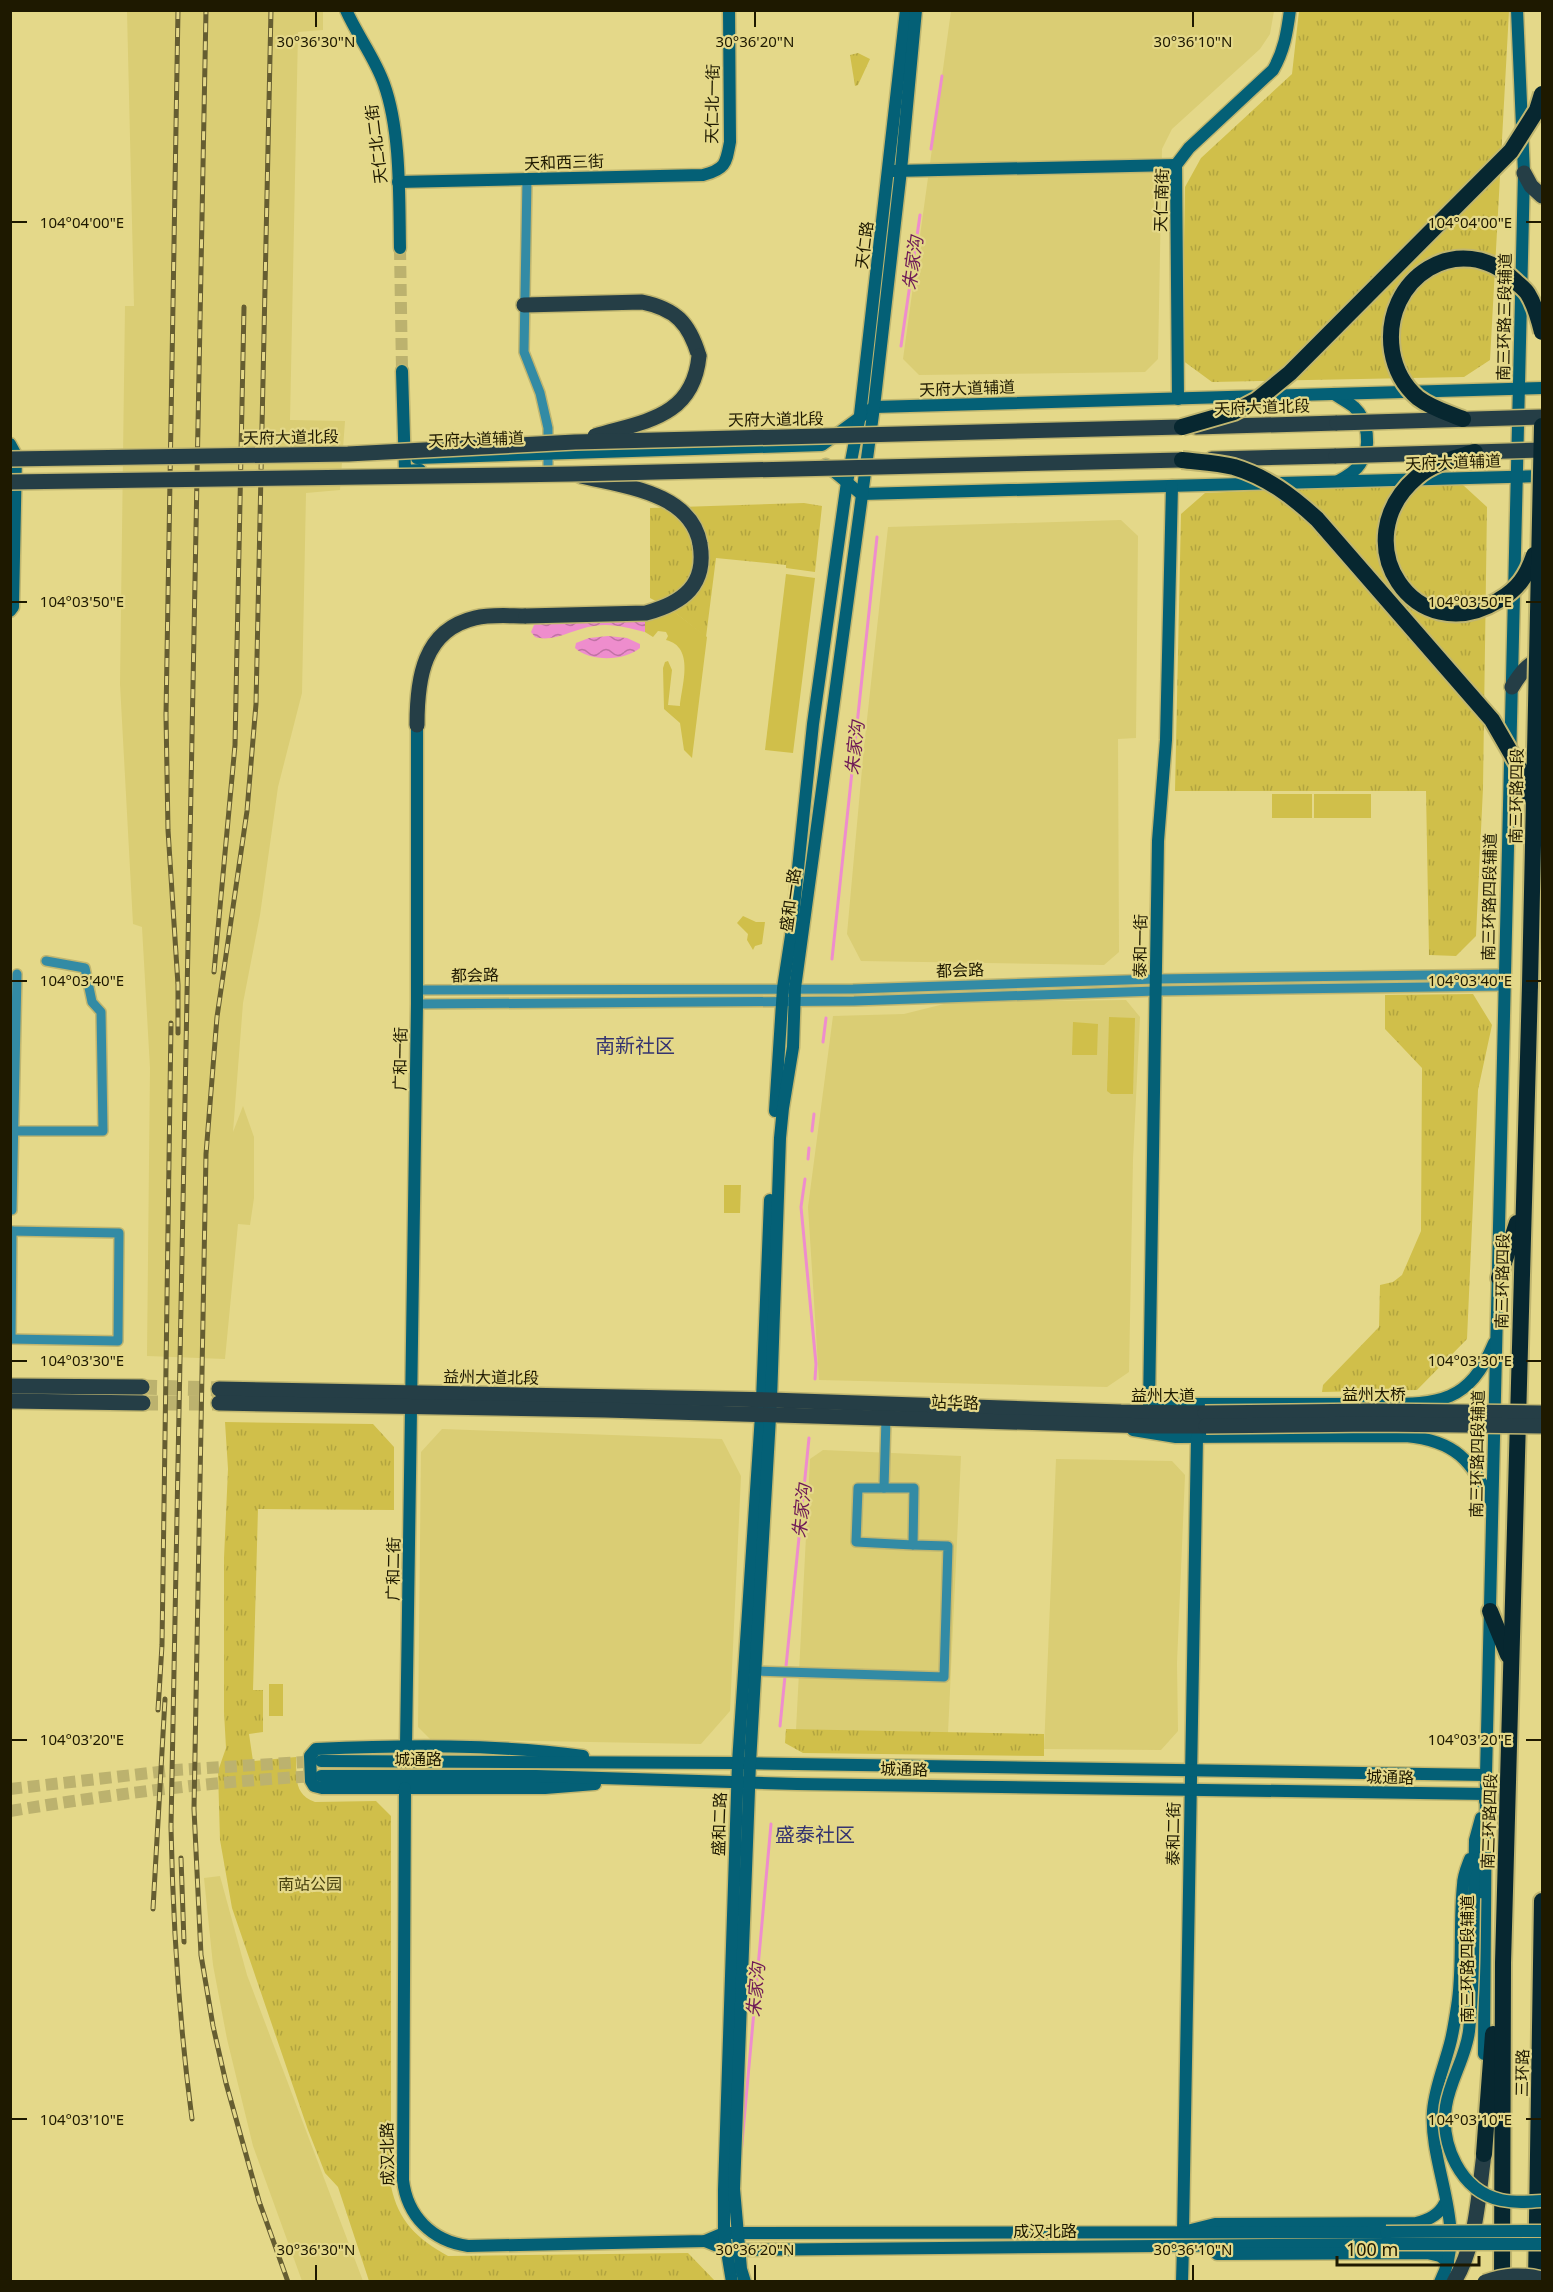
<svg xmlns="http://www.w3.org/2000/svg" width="1553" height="2292" font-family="'Noto Sans','Noto Sans SC',sans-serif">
  <defs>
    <pattern id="grass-tufts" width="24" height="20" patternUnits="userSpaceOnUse" patternTransform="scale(1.5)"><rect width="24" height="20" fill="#d0bf4a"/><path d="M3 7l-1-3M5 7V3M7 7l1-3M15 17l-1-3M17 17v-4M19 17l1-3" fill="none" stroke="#b2a43f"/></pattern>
    <pattern id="water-waves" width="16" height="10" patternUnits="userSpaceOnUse" patternTransform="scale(1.5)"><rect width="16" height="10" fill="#ee8dcd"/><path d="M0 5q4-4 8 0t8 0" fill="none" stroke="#c072a4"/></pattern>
  </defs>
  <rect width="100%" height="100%" fill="#e4d889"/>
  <!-- built -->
  <g fill="#dacd74">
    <polygon points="127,11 323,11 323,30 298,32 290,420 345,421 340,490 306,493 302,693 278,787 260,915 243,1003 233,1132 243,1106 254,1137 254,1198 250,1225 238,1224 225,1359 147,1356 150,1068 142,927 133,924 120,684 125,306 134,306"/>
    <polygon points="951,11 1274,11 1270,34 1260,49 1172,129 1162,149 1158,359 1145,372 919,375 903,359"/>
    <polygon points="1121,520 1138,536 1136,738 1118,739 1119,952 1104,965 861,961 847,934 864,747 888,527"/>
    <polygon points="1126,1000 1140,1017 1133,1159 1129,1372 1107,1387 819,1380 808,1207 833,1016 904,1014 952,1002"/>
    <polygon points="442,1429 722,1439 741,1476 730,1711 701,1744 430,1739 418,1727 421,1452"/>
    <polygon points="823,1450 961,1456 948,1733 796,1730 810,1459"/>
    <polygon points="1056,1459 1172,1461 1185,1475 1177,1663 1178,1731 1161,1750 1044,1749"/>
    <polygon points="220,1876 247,1975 363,2281 302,2281 253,2146 227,2039 213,1965 204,1878"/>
  </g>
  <!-- grass -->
  <g fill="url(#grass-tufts)">
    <polygon points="1299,11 1509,11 1490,360 1464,377 1212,382 1182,360 1185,187 1201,158 1292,74"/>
    <polygon points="858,53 870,59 858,85 855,86 850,55"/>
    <polygon points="1463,485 1487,507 1483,788 1476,936 1456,956 1429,955 1426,791 1175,791 1181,514 1205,493 1364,486"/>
    <polygon points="804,503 822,506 815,572 786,568 786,565 716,558 706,637 669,608 650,598 650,508"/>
    <polygon points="1473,994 1492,1025 1478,1090 1467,1339 1417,1390 1322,1392 1323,1385 1379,1327 1380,1285 1393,1282 1402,1275 1421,1231 1422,1068 1385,1029 1385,995"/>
    <path d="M225,1422L373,1424L394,1447V1510L258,1509L253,1690H263V1732L249,1734L253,1761L296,1757C297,1777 293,1794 315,1802L376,1801L391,1816V2186C398,2221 417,2239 448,2256L688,2253L715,2281H369L338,2187L325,2173L308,2130L232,1908L220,1840L218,1771L226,1748L224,1712V1558L228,1469Z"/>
    <polygon points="786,1729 1044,1734 1044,1756 803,1753 785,1743"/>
  </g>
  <!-- garden -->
  <g fill="#d0bf4a">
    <polygon points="786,574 815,578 793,753 765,750"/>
    <path d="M669,608L707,637L692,758L684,750L680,723L664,709L663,668L665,662L668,661L672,670L668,705L680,706C682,685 695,647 666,640L668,636L666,632L658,631L653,637L645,632V617Z"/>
    <rect x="1272" y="794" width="40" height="24"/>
    <polygon points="1371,794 1371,818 1314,818 1314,794"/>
    <polygon points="743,916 756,922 765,922 762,944 755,946 753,950 747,940 748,934 737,923"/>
    <polygon points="1109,1017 1135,1018 1133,1094 1111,1094 1107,1091"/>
    <polygon points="1073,1022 1098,1024 1097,1055 1072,1055"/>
    <polygon points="724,1185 741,1185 740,1213 724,1213"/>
    <rect x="269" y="1684" width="14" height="32"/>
  </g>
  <!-- water -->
  <g fill="url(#water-waves)">
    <path d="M645,620V632C627,628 612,623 594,626C575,628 554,643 535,637L531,632L534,625L538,623Z"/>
    <path d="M608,636L627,638L640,644V648C625,661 590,662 575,648L576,643L589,638Z"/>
  </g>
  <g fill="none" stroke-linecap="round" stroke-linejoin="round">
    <!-- stream -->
    <g stroke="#ee8dcd" stroke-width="3">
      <polyline points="931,149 942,76"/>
      <polyline points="901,346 920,215"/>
      <polyline points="832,959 877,537"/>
      <polyline points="823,1042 826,1018"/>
      <polyline points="812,1131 814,1114"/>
      <polyline points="808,1159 809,1148"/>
      <polyline points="805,1179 801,1207 816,1364 815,1379"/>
      <polyline points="780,1726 809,1438"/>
      <polyline points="741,2154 771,1824"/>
    </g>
    <!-- secondary-tunnel -->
    <g stroke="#bcb26e" stroke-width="12" stroke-dasharray="12 6" stroke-linecap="butt">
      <polyline points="400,248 402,371"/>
      <polyline points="10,1789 176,1770 320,1761"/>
      <path d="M10,1811C113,1794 215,1781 319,1776"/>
    </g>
    <!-- primary-tunnel -->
    <g stroke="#bcb26e" stroke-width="15" stroke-dasharray="15 8" stroke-linecap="butt">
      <polyline points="142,1387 219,1389"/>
      <polyline points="143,1403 219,1403"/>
    </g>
    <!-- street casing -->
    <g stroke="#c0b670" stroke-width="12">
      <g id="street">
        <polyline points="527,179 524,352 540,393 548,428 548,467"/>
        <polyline points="417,990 853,989 1156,979 1505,974"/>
        <polyline points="417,1004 854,1001 1156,991 1504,986"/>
        <polyline points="10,1131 103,1131 101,1012 92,1002 85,968 46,961"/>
        <polyline points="12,1210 17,974"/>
        <polyline points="10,1231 119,1233 118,1341 10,1339"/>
        <polyline points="11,1339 12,1231"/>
        <polyline points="886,1418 884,1488 858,1488 856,1542 913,1545"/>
        <polyline points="755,1671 944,1677 948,1546 913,1545 914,1488 884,1488"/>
      </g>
    </g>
    <!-- secondary casing -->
    <g stroke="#c0b670" stroke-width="15">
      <g id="secondary">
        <path d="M346,10C357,35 375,58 384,84C401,131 399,198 400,248"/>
        <polyline points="893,171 1176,165"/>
        <path d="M398,182L703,175C726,169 726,163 730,142L729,10"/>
        <polyline points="402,371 405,471 420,470"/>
        <path d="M1334,394C1340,398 1348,402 1354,407C1368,420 1372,447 1360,464C1355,472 1346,477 1338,481"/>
        <path d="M1178,399L1176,165L1189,148L1273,70C1284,51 1287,33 1290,10"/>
        <polyline points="10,444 16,455 13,607 10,611"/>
        <polyline points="417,458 822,445 874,407 1542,388"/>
        <polyline points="826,465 861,494 1542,476"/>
        <polyline points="775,1111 783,988 791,936 813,724 847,482 860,415 906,10"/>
        <path d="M1381,1404C1439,1404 1469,1403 1494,1343"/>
        <polyline points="1149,1406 1158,841 1166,740 1172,486"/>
        <polyline points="1150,1406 1174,1404 1360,1404"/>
        <path d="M1133,1430L1176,1437L1406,1436C1456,1441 1471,1460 1492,1503"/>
        <path d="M1197,1437L1183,2232L1215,2224L1416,2223C1429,2220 1439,2215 1445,2203"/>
        <polyline points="406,1746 417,1004 417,725"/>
        <path d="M583,1756C495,1744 404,1745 316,1749L310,1756L311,1781L314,1786L322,1788H545L595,1784"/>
        <polyline points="321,1761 738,1763 1486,1775"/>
        <polyline points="321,1776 536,1776 797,1784 1486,1794 1485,1801"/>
        <path d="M405,1788L403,2180C407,2216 432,2241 468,2246L705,2241L724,2233L1386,2232"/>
        <polyline points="1474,1898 1475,1840 1481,1818"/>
        <polyline points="1484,2054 1486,1775 1524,173 1517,10"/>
        <polyline points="705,2241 727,2250 1386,2244"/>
        <polyline points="1217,2254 1427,2253 1440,2256 1448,2262"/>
        <polyline points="732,2282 724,2233 724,2190 738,1763 762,1400 770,1200"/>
        <polyline points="745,2282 741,2269 734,2189 750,1763 771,1400 780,1138 783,1108 793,1047 795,988 874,407 901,170 916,10"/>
        <polyline points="1182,2282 1183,2246 1191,2248"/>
        <path d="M1440,2282C1469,2228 1429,2168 1433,2111C1435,2086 1445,2065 1451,2040C1454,2027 1456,2013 1458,2000C1463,1962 1459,1923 1463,1885C1463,1876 1467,1867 1470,1859"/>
      </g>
    </g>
    <!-- primary casing -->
    <g stroke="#c0b670" stroke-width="18">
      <g id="primary">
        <polyline points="1524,173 1531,186 1542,196"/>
        <path d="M524,305L642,302C676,309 689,323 699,356"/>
        <polyline points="1196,427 1337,423"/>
        <polyline points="1212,459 1336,456"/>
        <path d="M581,476C622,486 691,492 700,544"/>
        <path d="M1512,687C1520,674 1527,664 1542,658"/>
        <path d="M417,725C417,679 423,630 475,618C491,614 510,616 526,616"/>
        <polyline points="10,1386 142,1387"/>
        <polyline points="219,1389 771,1400 1121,1412 1205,1413"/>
        <polyline points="10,1401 143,1403"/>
        <polyline points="219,1403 605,1410 1149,1426 1206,1426"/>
        <path d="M1454,2282C1477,2243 1478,2198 1484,2154"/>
      </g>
    </g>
    <!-- highway casing -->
    <g stroke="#c0b670" stroke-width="20">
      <g id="highway">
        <polyline points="1499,1278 1517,1223"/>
        <polyline points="1490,1611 1508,1655"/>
        <polyline points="1484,2154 1493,2034"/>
        <polyline points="1502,2282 1503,1963 1530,985"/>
        <polyline points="1536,2282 1542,1901"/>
      </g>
    </g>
    <!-- street -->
    <use href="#street" stroke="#338ba5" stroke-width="9"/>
    <!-- secondary -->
    <use href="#secondary" stroke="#046076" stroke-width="12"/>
    <!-- primary -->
    <use href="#primary" stroke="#253e46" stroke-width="15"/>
    <!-- highway -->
    <use href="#highway" stroke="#072730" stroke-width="16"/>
    <!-- rail casing -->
    <g stroke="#655d31" stroke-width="5">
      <g id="rail">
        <polyline points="178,10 166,715 168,830 178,985 178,1033"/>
        <polyline points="271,10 256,704 247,811 217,1017 206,1154 194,1809 201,1955 213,2026 226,2083 259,2201 288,2282"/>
        <polyline points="214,972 235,745 244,307"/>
        <polyline points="158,1710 162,1645 171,1023"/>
        <polyline points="181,1858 184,1942"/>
        <polyline points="153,1909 165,1699"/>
        <path d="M192,2119C179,2021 173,1925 171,1827L206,10"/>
      </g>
    </g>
    <!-- rail -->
    <use href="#rail" stroke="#e4d889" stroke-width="3" stroke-dasharray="9" stroke-linecap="butt"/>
    <!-- secondary-bridge casing -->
    <g stroke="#c0b670" stroke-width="15" stroke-linecap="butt">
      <g id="secondary-bridge">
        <path d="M1474,1898C1473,1942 1474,1987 1469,2031C1466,2057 1450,2080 1446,2106C1440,2144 1460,2191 1501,2200C1515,2203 1528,2202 1542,2201"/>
        <polyline points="1386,2232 1542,2231"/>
        <polyline points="1386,2244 1542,2244"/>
      </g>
    </g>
    <!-- primary-bridge casing -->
    <g stroke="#c0b670" stroke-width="18" stroke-linecap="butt">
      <g id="primary-bridge">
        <polyline points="1337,423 1542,417"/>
        <path d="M595,436C644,421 693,418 699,356"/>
        <polyline points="1336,456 1542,450"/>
        <polyline points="10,459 348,454 575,442 1182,427"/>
        <polyline points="10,482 572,474 1182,460"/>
        <path d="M526,616L646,613C683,603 707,585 700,544"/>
        <polyline points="1205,1413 1374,1411 1542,1413"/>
        <polyline points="1206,1426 1374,1424 1542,1426"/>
        <path d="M1485,2282C1505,2275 1521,2274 1542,2279"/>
      </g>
    </g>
    <!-- highway-bridge casing -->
    <g stroke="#c0b670" stroke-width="20" stroke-linecap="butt">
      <g id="highway-bridge">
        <path d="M1463,419C1448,413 1431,408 1418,398C1404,386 1395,369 1392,351C1381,278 1460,227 1515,281C1519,285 1525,289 1528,294C1535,305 1539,320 1542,332"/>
        <polyline points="1182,427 1234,412 1257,400 1290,373 1511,151 1537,110 1542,94"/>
        <path d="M1475,452C1456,458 1432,463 1417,477C1342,541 1415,652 1499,600C1518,589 1527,576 1534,555"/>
        <path d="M1182,460C1199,462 1218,463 1234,467C1267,477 1292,496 1317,519L1492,720L1519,767L1530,796"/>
        <polyline points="1530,985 1542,426"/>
      </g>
    </g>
    <!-- secondary-bridge -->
    <use href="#secondary-bridge" stroke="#046076" stroke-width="12"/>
    <!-- primary-bridge -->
    <use href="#primary-bridge" stroke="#253e46" stroke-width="15"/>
    <!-- highway-bridge -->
    <use href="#highway-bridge" stroke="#072730" stroke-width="16"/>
  </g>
  <!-- ticks -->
  <path fill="none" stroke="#1e1900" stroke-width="2" d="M316,12V27M755,12V27M1193,12V27M12,222H27M1526,222H1541M12,602H27M1526,602H1541M12,981H27M1526,981H1541M12,1361H27M1526,1361H1541M12,1740H27M1526,1740H1541M12,2119H27M1526,2119H1541M316,2265V2280M755,2265V2280M1193,2265V2280"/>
  <g text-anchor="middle" stroke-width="4.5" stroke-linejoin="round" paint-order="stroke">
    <!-- street labels -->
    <g font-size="16" fill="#1e1900" stroke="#e4d889">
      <text transform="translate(712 104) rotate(-89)" y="6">天仁北一街</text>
      <text transform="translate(376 144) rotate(-97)" y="6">天仁北二街</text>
      <text transform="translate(564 162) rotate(-2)" y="6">天和西三街</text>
      <text transform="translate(1161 200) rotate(-88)" y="6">天仁南街</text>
      <text transform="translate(864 245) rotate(-83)" y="6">天仁路</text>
      <text transform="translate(1504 317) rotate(-89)" y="6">南三环路三段辅道</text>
      <text transform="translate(967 388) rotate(-2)" y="6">天府大道辅道</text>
      <text transform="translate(1262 407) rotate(-2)" y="6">天府大道北段</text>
      <text transform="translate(776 419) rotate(-1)" y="6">天府大道北段</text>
      <text transform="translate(291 437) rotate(-1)" y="6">天府大道北段</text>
      <text transform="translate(476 439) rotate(-2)" y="6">天府大道辅道</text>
      <text transform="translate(1453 462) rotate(-2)" y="6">天府大道辅道</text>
      <text transform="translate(1516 796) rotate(-89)" y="6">南三环路四段</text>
      <text transform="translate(1489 897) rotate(-89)" y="6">南三环路四段辅道</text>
      <text transform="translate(790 900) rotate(-82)" y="6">盛和一路</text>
      <text transform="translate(1140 946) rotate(-89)" y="6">泰和一街</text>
      <text transform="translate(960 970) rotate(-2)" y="6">都会路</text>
      <text transform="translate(475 975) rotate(-1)" y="6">都会路</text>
      <text transform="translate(400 1059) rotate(-89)" y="6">广和一街</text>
      <text transform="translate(1502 1281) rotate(-89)" y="6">南三环路四段</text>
      <text transform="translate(491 1377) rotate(1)" y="6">益州大道北段</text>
      <text x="1374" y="1400">益州大桥</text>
      <text x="1163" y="1401">益州大道</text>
      <text transform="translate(955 1402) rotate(2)" y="6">站华路</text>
      <text transform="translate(1477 1454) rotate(-89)" y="6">南三环路四段辅道</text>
      <text transform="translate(393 1569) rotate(-89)" y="6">广和二街</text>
      <text x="418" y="1765">城通路</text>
      <text transform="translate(904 1769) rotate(1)" y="6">城通路</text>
      <text transform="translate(1390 1777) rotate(1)" y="6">城通路</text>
      <text transform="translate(1489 1821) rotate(-88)" y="6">南三环路四段</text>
      <text transform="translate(719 1824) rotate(-88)" y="6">盛和二路</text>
      <text transform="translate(1173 1834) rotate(-89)" y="6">泰和二街</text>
      <text transform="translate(1467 1959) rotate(-90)" y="6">南三环路四段辅道</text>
      <text transform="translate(1522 2073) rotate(-89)" y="6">三环路</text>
      <text transform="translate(387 2154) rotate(-91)" y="6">成汉北路</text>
      <text x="1045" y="2237">成汉北路</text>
    </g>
    <!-- park labels -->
    <g font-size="16" fill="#48410e" stroke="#e4d889">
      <text x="310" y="1890">南站公园</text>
    </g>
    <!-- water labels -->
    <g font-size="18" font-style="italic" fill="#6e1957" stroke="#e4d889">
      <text transform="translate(913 263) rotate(-82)" y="6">朱家沟</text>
      <text transform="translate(855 748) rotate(-84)" y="6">朱家沟</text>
      <text transform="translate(802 1511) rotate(-84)" y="6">朱家沟</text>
      <text transform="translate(756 1990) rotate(-85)" y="6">朱家沟</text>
    </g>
    <!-- quarter labels -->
    <g font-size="20" fill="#353470" stroke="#e4d889">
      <text x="635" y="1053">南新社区</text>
      <text x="815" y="1842">盛泰社区</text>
    </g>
  </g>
  <g font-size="15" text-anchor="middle" fill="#1e1900" stroke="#e4d889" stroke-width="4.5" stroke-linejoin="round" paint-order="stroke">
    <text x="316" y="47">30°36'30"N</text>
    <text x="755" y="47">30°36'20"N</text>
    <text x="1193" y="47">30°36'10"N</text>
    <text x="1470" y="228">104°04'00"E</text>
    <text x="82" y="228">104°04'00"E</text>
    <text x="1470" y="607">104°03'50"E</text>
    <text x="82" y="607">104°03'50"E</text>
    <text x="1470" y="986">104°03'40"E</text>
    <text x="82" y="986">104°03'40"E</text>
    <text x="1470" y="1366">104°03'30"E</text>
    <text x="82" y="1366">104°03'30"E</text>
    <text x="1470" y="1745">104°03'20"E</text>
    <text x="82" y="1745">104°03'20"E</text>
    <text x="1470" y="2125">104°03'10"E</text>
    <text x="82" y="2125">104°03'10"E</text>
    <text x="316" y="2255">30°36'30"N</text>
    <text x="755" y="2255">30°36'20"N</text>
    <text x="1193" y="2255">30°36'10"N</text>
  </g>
  <!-- border -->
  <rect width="1553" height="2292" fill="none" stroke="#1e1900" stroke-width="24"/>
  <!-- scale -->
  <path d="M1337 2256v9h142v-9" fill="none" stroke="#1e1900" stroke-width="3"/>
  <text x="1346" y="2256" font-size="18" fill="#1e1900" stroke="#e4d889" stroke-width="4.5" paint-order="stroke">100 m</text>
</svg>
